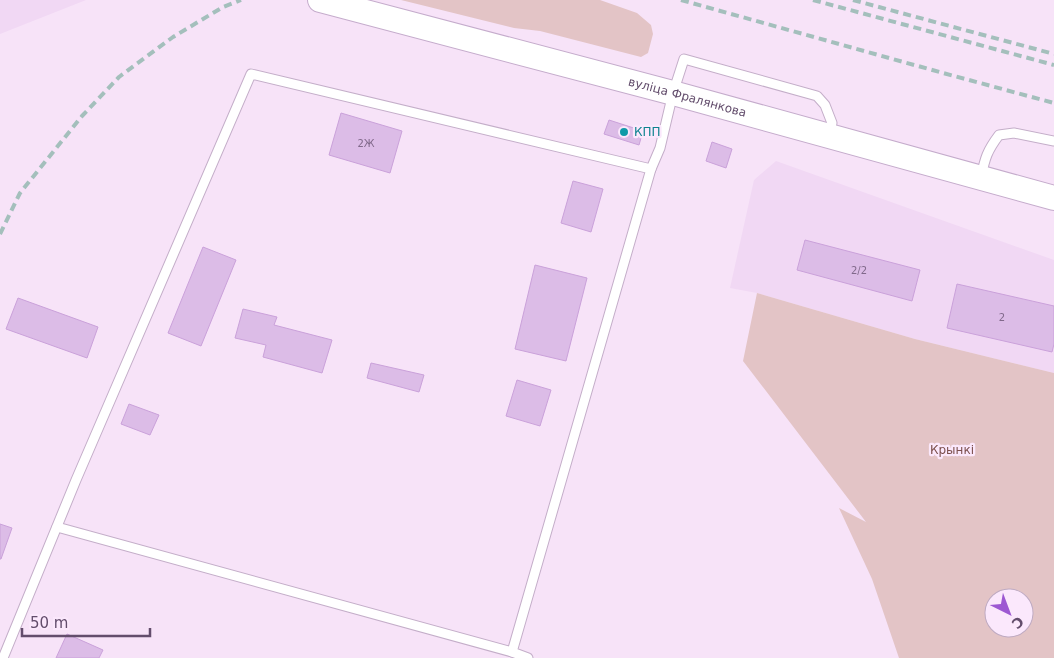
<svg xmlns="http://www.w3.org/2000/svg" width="1054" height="658" font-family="'DejaVu Sans',sans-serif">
  <rect width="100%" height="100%" fill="#f7e3f8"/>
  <!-- residential -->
  <g fill="#f1d8f4">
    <polygon points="0,0 86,0 0,34"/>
    <polygon points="776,161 1054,260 1054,373 915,339 757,293 730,288 754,180"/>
  </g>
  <!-- green -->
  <g fill="#e3c4c6" fill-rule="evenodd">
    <polygon points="401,0 600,0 637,13 651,25 653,34 648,53 641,57 540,31 514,28"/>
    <path d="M757,293L915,339L1054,373V658H899L872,579L839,508L866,522L743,361ZM994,598H1024V628H994Z"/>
  </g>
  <!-- building -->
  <g fill="#dcbce7" stroke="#caa1da">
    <polygon points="341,113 402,131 390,173 329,155"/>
    <polygon points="609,120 643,131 639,145 604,134"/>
    <polygon points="712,142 732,149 726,168 706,161"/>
    <polygon points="573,181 603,189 591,232 561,223"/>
    <polygon points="805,240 920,270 912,301 797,270"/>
    <polygon points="203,247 236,260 201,346 168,333"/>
    <polygon points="535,265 587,278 566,361 515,349"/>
    <polygon points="957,284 1054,306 1054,344 1052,352 947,328"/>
    <polygon points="18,298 98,327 87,358 6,329"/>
    <polygon points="243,309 277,317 274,325 332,340 322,373 263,357 266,345 235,338"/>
    <polygon points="371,363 424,375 419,392 367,378"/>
    <polygon points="517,380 551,390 540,426 506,416"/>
    <polygon points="129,404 159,415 150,435 121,424"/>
    <polygon points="0,524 12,528 1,559 0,559"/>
    <polygon points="67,634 103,650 99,658 56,658"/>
  </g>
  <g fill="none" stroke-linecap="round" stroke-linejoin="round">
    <!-- lane casing -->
    <g stroke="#c4aec9" stroke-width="11">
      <g id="lane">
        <path d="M981,177C985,158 987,151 999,135L1014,133L1054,141"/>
        <polyline points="57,527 512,652"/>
        <polyline points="3,658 76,480 251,74 651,169 660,148 673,93 684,59 817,96 825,105 832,123 829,136"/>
        <polyline points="528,658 512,652 651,169"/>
      </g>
    </g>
    <!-- secondary casing -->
    <g stroke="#c5accc" stroke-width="26">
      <g id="secondary">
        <path id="s1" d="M320,0L673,93L1054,198"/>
      </g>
    </g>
    <!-- lane -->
    <use href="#lane" stroke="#fff" stroke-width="9"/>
    <!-- secondary -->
    <use href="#secondary" stroke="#fff" stroke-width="24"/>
    <!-- rail -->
    <g stroke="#a4bfbc" stroke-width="4" stroke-dasharray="8 5" stroke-linecap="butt">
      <polyline points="681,0 943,73 1054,103"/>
      <polyline points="813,0 1054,65"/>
      <polyline points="853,0 1054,54"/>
      <polyline points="0,234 20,193 82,116 119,77 173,37 223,7 241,0"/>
    </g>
  </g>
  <!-- markers -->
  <circle fill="#0f9aa8" stroke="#fbe8fc" stroke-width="2" cx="624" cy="132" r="5"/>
  <g text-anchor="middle" stroke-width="4.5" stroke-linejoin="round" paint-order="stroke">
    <!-- number labels -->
    <g font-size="10" fill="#81698b">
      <text x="366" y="147">2Ж</text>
      <text x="859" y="274">2/2</text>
      <text x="1002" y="321">2</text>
    </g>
    <!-- street labels -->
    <g font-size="12" fill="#634d6c" stroke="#fbe8fc">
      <text dy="4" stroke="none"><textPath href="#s1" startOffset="380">вуліца Фралянкова</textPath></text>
    </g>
    <!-- culture labels -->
    <g font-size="12" fill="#0d838f" stroke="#fbe8fc" text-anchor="start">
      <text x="634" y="136">КПП</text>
    </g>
    <!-- park labels -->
    <g font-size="12" fill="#7b4f4d" stroke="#fbe8fc">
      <text x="952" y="454">Крынкі</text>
    </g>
  </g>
  <!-- north arrow -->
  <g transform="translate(1009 613) rotate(138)"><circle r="24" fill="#fbe8fc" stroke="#beaac2"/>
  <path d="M0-4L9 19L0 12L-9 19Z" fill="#9d58d2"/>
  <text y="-8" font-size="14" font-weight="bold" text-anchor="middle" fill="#634d6c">С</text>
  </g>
  <!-- scale -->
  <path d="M22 628v8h128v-8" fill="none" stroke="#634d6c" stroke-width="2.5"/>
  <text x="30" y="628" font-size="15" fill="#634d6c" stroke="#fbe8fc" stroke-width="4" paint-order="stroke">50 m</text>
</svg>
